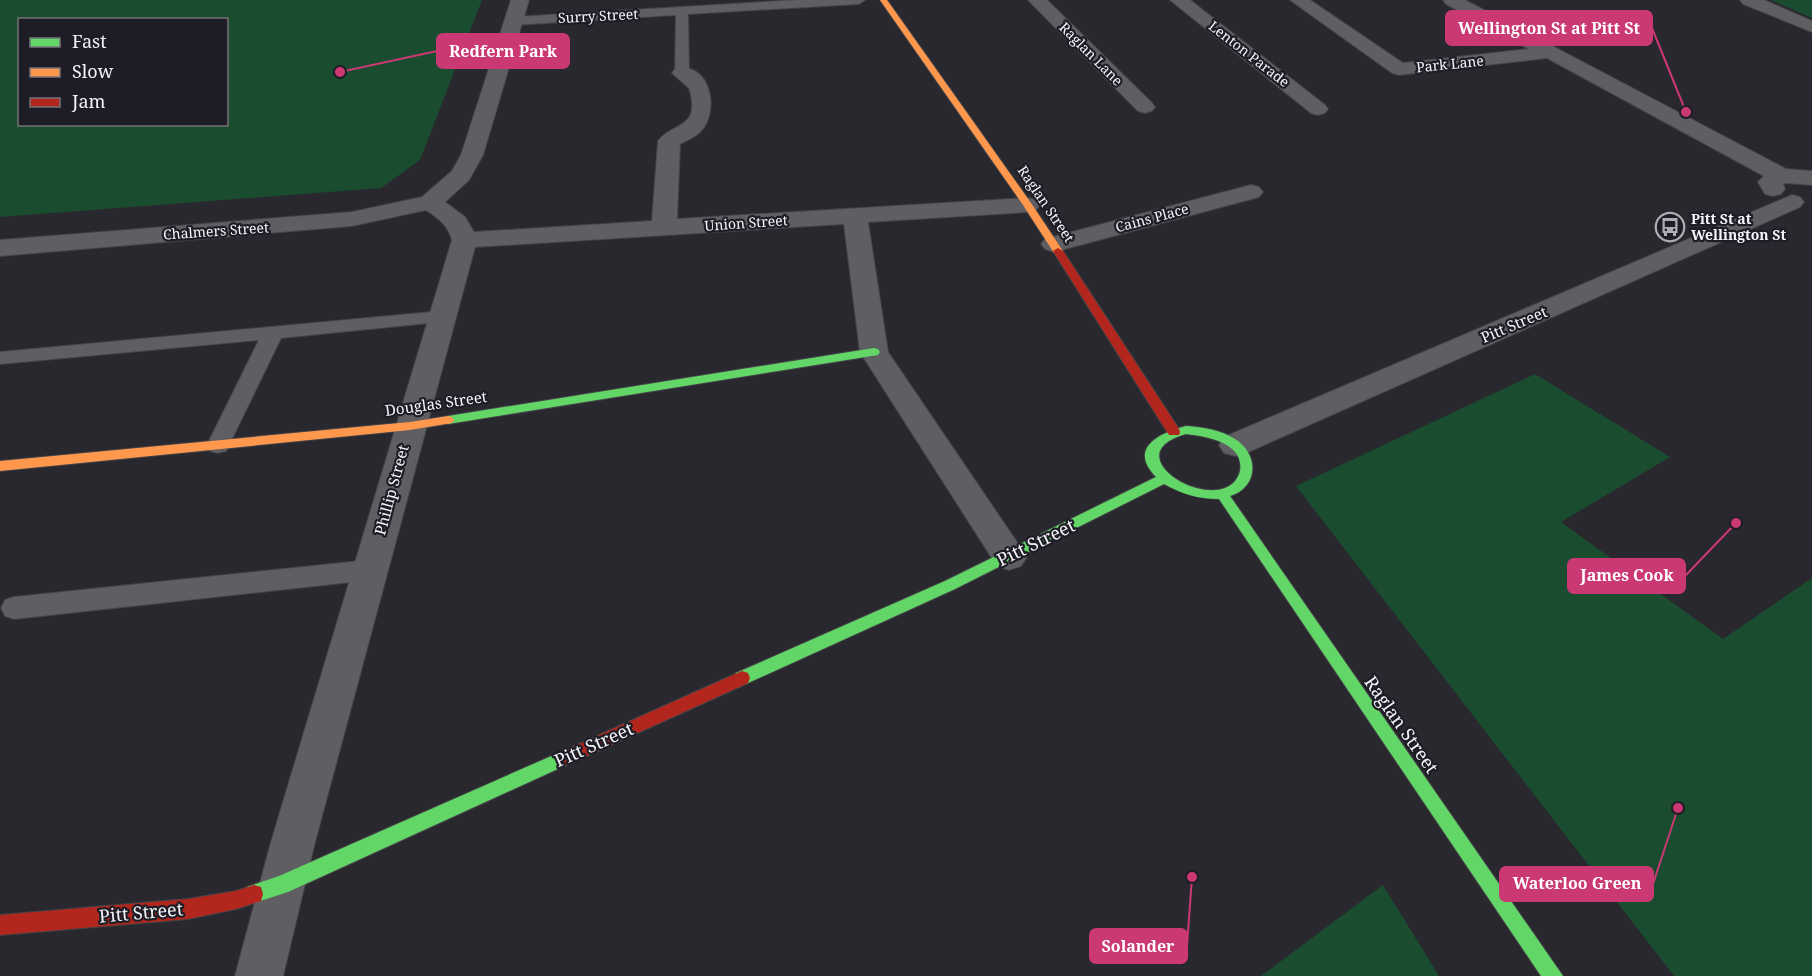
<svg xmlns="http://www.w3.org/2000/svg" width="1812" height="976" font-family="'Noto Serif',serif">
  <rect width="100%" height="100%" fill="#29282e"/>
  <!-- green -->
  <g fill="#1a4c30" fill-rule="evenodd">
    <path d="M0,0H482L420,160L381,188L0,217ZM20,20H226V124H20Z"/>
    <polygon points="1771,0 1812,0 1812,18"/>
    <polygon points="1535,374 1670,457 1561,522 1723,639 1812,578 1812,976 1674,976 1296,486"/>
    <polygon points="1383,885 1439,976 1261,976"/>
  </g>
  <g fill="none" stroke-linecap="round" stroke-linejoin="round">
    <!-- lane casing -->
    <g stroke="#444347" stroke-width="2">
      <g id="lane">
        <polygon points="797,0 865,0 859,4 688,14 689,73 682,77 675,73 676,15 514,25 508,21 514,17"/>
        <polygon points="442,311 449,313 452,317 449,321 281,338 229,445 226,451 218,453 210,451 207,445 259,340 0,364 0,352"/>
        <polygon points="370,560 379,563 383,570 379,577 370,580 14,619 5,616 1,608 5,600 14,597"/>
      </g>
    </g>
    <!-- street casing -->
    <g stroke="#444347" stroke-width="2">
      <g id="street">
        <path d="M511,0H529L483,155L469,180L445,202L465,217L474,232L652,221L658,141C672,122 702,130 689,88L672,73L675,69C710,60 721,111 700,132C695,137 686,141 680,144L677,219L1028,198L1036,200L1040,205L1036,210L1028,212L868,222L888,352L1027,557L1021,566L1009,570L997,566L860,352L844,224L475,247L315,842L283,976H235L271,842L452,240C448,225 438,218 426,210L352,226L0,256V240L352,212L422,197L452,171L461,155Z"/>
        <polygon points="1028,0 1047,0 1152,103 1155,107 1152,111 1145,113 1138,111"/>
        <polygon points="1170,0 1190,0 1325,105 1328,109 1325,113 1318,115 1311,113"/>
        <polygon points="1290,0 1310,0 1403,63 1529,49 1446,4 1443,0 1465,0 1786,169 1812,171 1812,185 1785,183 1783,184 1785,189 1781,194 1773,196 1765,194 1758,182 1764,176 1547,58 1399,75 1392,73"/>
        <polygon points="1740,0 1764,0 1812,21 1812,32 1743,4"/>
        <polygon points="1251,185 1259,187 1263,192 1259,197 1054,252 1045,249 1041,244 1045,239"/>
        <polygon points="1792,195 1800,197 1804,202 1800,207 1246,453 1235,456 1224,453 1219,445 1224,437"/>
      </g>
    </g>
    <!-- fast casing -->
    <g stroke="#444347" stroke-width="2">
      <g id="fast">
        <polygon points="874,348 878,349 880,352 878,355 448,424 442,420 448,416"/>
        <path d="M1186,426C1203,427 1221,430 1235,439C1259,454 1259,487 1230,496L1563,976H1541L1219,499C1198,499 1182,494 1164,484L955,589L748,683L742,685L736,683L734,678L736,673L945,581L1156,477C1127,447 1161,433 1186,426ZM1186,434C1206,436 1245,443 1240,471C1238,479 1233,485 1225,488C1190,501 1121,452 1186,434Z"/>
        <polygon points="565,750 571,753 574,758 571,763 288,892 254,903 247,901 245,894 247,887 279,876"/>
      </g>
    </g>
    <!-- slow casing -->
    <g stroke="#444347" stroke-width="2">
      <g id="slow">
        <polygon points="880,0 887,0 1031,203 1063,251 1062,253 1054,253 1023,205"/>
        <polygon points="448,416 452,417 454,420 452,423 410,430 0,471 0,461 410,422"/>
      </g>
    </g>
    <!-- jam casing -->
    <g stroke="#444347" stroke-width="2">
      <g id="jam">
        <polygon points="1058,248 1063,251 1179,429 1180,432 1179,435 1169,435 1053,251"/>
        <polygon points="742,671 748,673 750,678 748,683 571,763 565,766 559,763 556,758 559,753"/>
        <polygon points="254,885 261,887 263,894 261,901 236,909 188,919 0,935 0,915 188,899 236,891"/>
      </g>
    </g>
    <!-- lane -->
    <use href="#lane" fill="#5f5e63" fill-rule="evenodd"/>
    <!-- street -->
    <use href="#street" fill="#5f5e63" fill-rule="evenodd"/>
    <!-- fast -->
    <use href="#fast" fill="#63d668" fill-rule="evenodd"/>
    <!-- slow -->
    <use href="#slow" fill="#ff974d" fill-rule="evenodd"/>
    <!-- jam -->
    <use href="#jam" fill="#b3261e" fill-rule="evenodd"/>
  </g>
  <!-- icons -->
  <defs>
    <g id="bus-ring" transform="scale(1.5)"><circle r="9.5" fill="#1e1d26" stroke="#adacb2" stroke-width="1.5"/><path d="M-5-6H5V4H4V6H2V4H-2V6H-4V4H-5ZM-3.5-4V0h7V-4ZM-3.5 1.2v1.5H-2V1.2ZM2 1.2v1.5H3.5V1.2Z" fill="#adacb2"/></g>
  </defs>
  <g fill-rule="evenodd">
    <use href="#bus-ring" x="1670" y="227"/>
  </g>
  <g text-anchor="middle" stroke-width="4.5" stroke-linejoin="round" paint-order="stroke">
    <!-- far-street labels -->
    <g font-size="14" fill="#f4f3f9" stroke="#1e1d26">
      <text transform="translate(598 16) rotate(-3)" y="5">Surry Street</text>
      <text transform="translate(1091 54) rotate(45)" y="5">Raglan Lane</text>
      <text transform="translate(1249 54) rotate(38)" y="5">Lenton Parade</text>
      <text transform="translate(1450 64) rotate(-6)" y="5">Park Lane</text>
      <text transform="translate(1046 204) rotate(56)" y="5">Raglan Street</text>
      <text transform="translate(1152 218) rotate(-15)" y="5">Cains Place</text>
      <text transform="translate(746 223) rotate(-4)" y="5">Union Street</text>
      <text transform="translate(216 231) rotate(-4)" y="5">Chalmers Street</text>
    </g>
    <!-- far-poi labels -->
    <g font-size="14" font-weight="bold" fill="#f4f3f9" stroke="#1e1d26" text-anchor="start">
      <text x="1691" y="224">Pitt St at<tspan x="1691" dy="16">Wellington St</tspan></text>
    </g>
    <!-- street labels -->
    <g font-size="15" fill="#f4f3f9" stroke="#1e1d26">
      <text transform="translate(1514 325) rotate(-23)" y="5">Pitt Street</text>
      <text transform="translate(436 404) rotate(-8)" y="5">Douglas Street</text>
      <text transform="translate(392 490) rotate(-75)" y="5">Phillip Street</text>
    </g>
    <!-- near-street labels -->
    <g font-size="18" fill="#f4f3f9" stroke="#1e1d26">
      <text transform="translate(1036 543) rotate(-26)" y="6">Pitt Street</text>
      <text transform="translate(1401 725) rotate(55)" y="6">Raglan Street</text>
      <text transform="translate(594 745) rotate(-24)" y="6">Pitt Street</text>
      <text transform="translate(141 913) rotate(-5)" y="6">Pitt Street</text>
    </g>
  </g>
  <!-- callouts -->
  <path fill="none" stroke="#ca3973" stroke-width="2" d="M1686 112L1652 28M340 72L437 51M1736 523L1685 576M1678 808L1653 884M1192 877L1187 946"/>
  <g fill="#ca3973" stroke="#1e1d26" stroke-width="2">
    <circle cx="1686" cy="112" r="6"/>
    <circle cx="340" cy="72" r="6"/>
    <circle cx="1736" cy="523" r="6"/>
    <circle cx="1678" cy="808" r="6"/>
    <circle cx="1192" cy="877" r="6"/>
  </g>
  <g fill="#ca3973" stroke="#ca3973" stroke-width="2">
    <rect x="1446" y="11" width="206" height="34" rx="6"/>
    <rect x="437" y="34" width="132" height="34" rx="6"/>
    <rect x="1568" y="559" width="117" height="34" rx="6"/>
    <rect x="1500" y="867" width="153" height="34" rx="6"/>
    <rect x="1090" y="929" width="97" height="34" rx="6"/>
  </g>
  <g font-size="16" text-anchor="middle" font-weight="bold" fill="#fff">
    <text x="1549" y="34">Wellington St at Pitt St</text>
    <text x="503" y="57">Redfern Park</text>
    <text x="1627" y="581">James Cook</text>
    <text x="1577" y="889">Waterloo Green</text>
    <text x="1138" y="952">Solander</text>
  </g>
  <!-- legend -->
  <rect x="18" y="18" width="210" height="108" fill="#1e1d26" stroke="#74737a" stroke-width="1.5"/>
  <rect x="30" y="38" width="30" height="9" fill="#63d668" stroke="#74737a" stroke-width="1.5"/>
  <text x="72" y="48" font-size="18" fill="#f4f3f9">Fast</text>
  <rect x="30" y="68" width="30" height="9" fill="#ff974d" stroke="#74737a" stroke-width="1.5"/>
  <text x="72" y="78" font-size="18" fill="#f4f3f9">Slow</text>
  <rect x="30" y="98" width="30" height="9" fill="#b3261e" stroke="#74737a" stroke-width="1.5"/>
  <text x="72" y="108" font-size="18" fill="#f4f3f9">Jam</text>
</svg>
